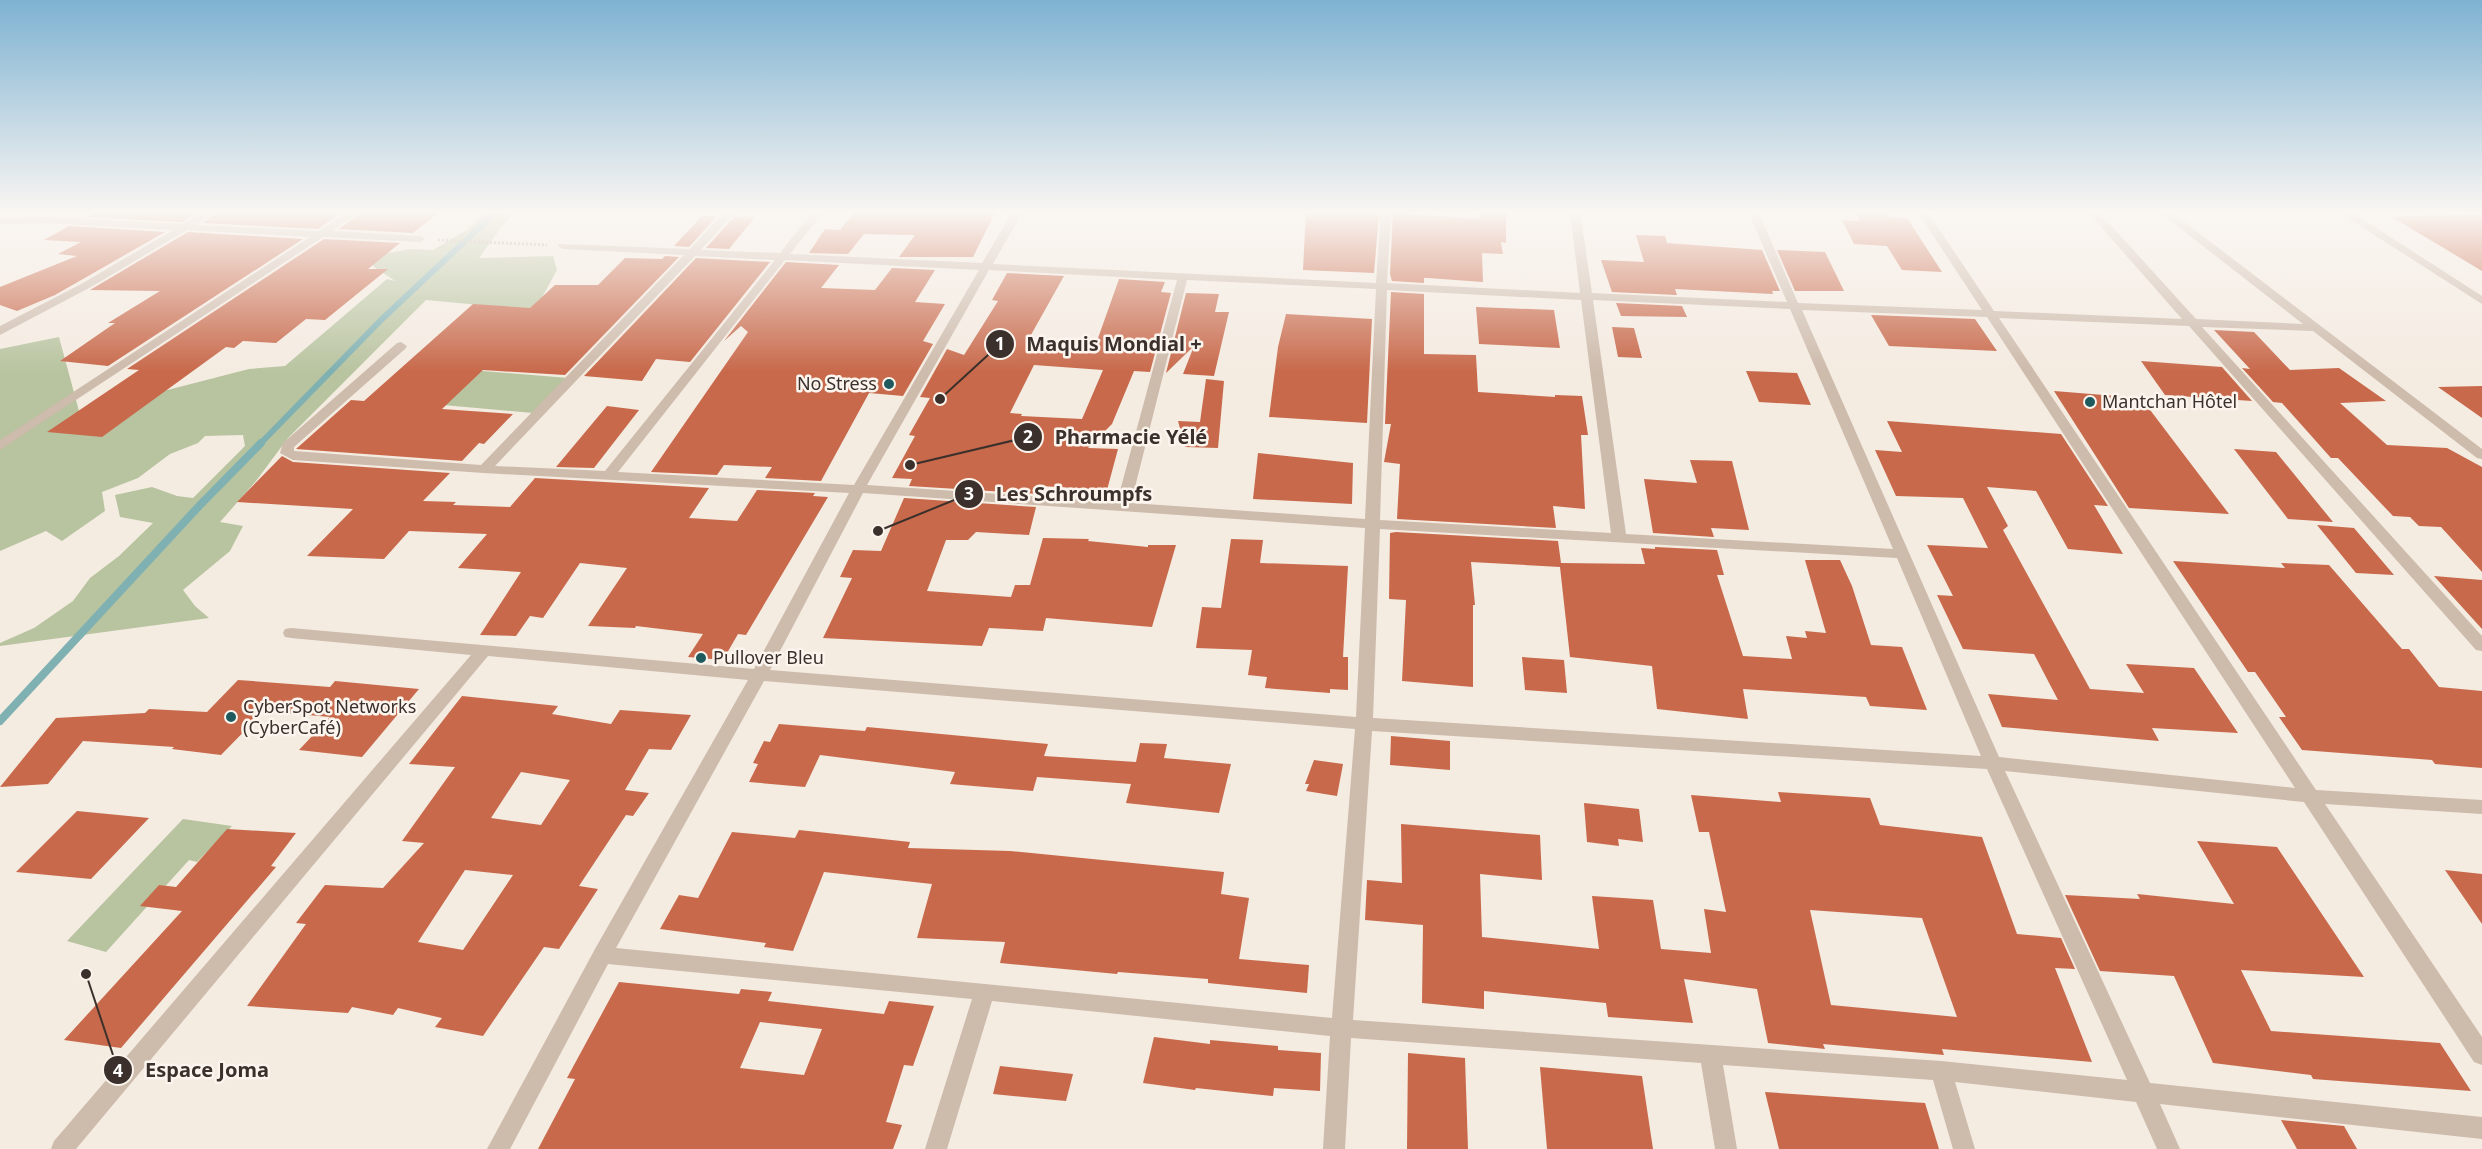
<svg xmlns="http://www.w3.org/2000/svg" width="2482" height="1149" font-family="'Noto Sans',sans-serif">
  <rect width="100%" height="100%" fill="#f4ebe1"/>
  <!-- green -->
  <g fill="#b8c4a0">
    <polygon points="486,211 516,211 502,226 479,258 553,256 557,270 535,310 426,300 288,438 256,481 220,522 243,526 230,551 183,590 195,606 209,618 0,646 0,643 34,628 73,601 90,578 119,556 153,523 120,517 115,495 152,487 177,496 193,498 245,446 243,435 205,436 198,443 170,454 138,478 102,492 105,511 62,541 46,531 0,551 0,349 59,337 83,426 148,395 249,369 285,366 387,279 395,281 367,262 383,254 411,249 433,250 468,229"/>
    <polygon points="470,370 568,378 533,413 432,404"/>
    <polygon points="183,819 232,826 197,862 189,860 106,952 67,941"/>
  </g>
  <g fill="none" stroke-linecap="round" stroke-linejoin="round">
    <!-- stream-far1 -->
    <polyline stroke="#7fb0b2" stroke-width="6" points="259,445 381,320 497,211"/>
    <!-- stream -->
    <polyline stroke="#7fb0b2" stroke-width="8" points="0,721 200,505 261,443"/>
  </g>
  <!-- building -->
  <g fill="#c8694b" fill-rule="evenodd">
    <polygon points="97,211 199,211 182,222 87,217"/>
    <polygon points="219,211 344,211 318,229 203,223"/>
    <polygon points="363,211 441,211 413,233 339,229"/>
    <polygon points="855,211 924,214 926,211 996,211 973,257 899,257 915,235 864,234 848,254 809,253 825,229 840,230"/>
    <polygon points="1306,211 1379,213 1374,273 1303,270"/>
    <polygon points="1479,211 1506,211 1506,243 1501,242 1503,254 1482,253 1483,282 1428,278 1424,278 1424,283 1392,281 1390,274 1393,213 1479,219"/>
    <polygon points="1855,211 1885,211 1888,217 1907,218 1942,272 1902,270 1887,246 1854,244 1842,220 1860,221"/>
    <polygon points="2482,214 2482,271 2392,217"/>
    <polygon points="702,216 717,216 689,247 674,246"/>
    <polygon points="734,217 755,217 729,249 706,248"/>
    <polygon points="69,226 165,232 55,295 17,311 0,305 0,287 77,256 58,254 81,242 44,240"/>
    <polygon points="188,232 303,239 108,366 60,361 115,323 108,323 160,291 90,290"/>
    <polygon points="1636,235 1665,236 1667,243 1762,250 1780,291 1772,291 1773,294 1675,289 1677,295 1612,292 1601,260 1644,262"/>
    <polygon points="324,239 400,243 368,269 388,269 325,320 306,319 276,343 243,341 234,348 226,347 102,437 47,432 139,370 127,369"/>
    <polygon points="1777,250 1825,252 1844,291 1795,291"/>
    <polygon points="665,256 679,257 565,375 483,370 442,409 513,414 484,444 479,443 462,461 296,449 351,400 364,401 473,304 530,308 555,285 598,285 625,258 662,259"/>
    <polygon points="696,258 770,262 690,362 656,359 642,381 584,376"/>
    <polygon points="786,262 839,265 821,288 875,290 892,268 935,270 915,302 945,304 923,341 933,344 903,396 869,393 821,481 765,478 772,467 724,465 717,475 651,472 748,332 741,326 724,341"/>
    <path d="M1007,273L1064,276L1027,342L1097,341L1119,279L1165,282L1161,292L1171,293L1150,372L1134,371L1112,424L1088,448L1118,449L1107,490L1041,486L1039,494L909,486L912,479L892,478L915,436L909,435L930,398L920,397L947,349L964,355L998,301L992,300ZM1034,365L1103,370L1082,419L1021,416L1022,414L1010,413Z"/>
    <polygon points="1391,292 1424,294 1424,354 1476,355 1478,392 1555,397 1555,395 1582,396 1588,435 1581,435 1585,509 1553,506 1556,528 1397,519 1400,464 1384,462 1391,424 1385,424"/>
    <polygon points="1186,293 1219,294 1215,312 1229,312 1214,376 1183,374 1194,346 1166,373"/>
    <polygon points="1616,303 1682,306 1687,317 1621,316"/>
    <polygon points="1476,307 1554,310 1560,348 1479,344"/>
    <polygon points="1286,314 1372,319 1367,423 1269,417 1278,347"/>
    <polygon points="1871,315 1975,319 1997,351 1889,346"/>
    <polygon points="1612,327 1634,328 1642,358 1618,357"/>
    <polygon points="2214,330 2254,332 2290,370 2339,368 2386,401 2340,403 2387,445 2447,448 2482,467 2482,572 2441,527 2419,526 2410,517 2393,516 2338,458 2331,458 2282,403 2273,402 2242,368 2250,369"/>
    <polygon points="2141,361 2222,367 2252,401 2165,395"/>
    <polygon points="1746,371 1797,373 1811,405 1759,402"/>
    <polygon points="1206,379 1224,381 1218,448 1185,447 1178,421 1200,422"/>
    <polygon points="2482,386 2482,418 2438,387"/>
    <polygon points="2054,391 2141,398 2229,514 2129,508"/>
    <polygon points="607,406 639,410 594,468 556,467"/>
    <polygon points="1887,421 2061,434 2108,506 2094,505 2123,554 2068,549 2036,491 1987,487 2008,526 2003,530 2090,689 2144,693 2126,664 2194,668 2238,733 2152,728 2159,741 2002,727 1988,694 2058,700 2034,654 1963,649 1937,595 1953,596 1927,545 1988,548 1963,498 1896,496 1875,450 1902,452"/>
    <polygon points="2234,449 2276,452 2333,522 2288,519"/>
    <polygon points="1258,453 1353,463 1352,504 1253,499"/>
    <polygon points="282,456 293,462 450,473 423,501 456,502 453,505 510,507 535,478 709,488 689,518 737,521 757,490 815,493 813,496 828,497 746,635 738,634 723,660 688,657 703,634 636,626 635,628 588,626 627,568 580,563 543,618 530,616 516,636 480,635 521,572 458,568 487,534 409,531 384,559 307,556 353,509 237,502"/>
    <polygon points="1690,460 1732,461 1749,530 1711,528 1714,537 1653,533 1644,479 1697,483"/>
    <polygon points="904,498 1036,507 1029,535 976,532 968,540 946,540 927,591 1011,597 1015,585 1030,585 1043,538 1089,539 1088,541 1148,547 1148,545 1176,545 1152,627 1046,618 1043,631 989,628 982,646 823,638 852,578 840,577 853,550 881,551"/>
    <polygon points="2317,525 2354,528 2394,575 2356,573"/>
    <polygon points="1396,532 1558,541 1561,563 1645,564 1641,548 1655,549 1655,547 1717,550 1724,575 1717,575 1743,656 1792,659 1786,636 1807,638 1805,631 1826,633 1805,560 1840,560 1852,586 1871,645 1902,647 1927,710 1870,706 1866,697 1743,689 1748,719 1657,709 1652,666 1570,657 1560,567 1471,562 1475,605 1473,605 1473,687 1402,681 1406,600 1389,599 1390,533"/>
    <polygon points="1231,539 1263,540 1260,563 1348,566 1343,657 1348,657 1348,690 1330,689 1330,693 1265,688 1267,677 1248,675 1252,650 1196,648 1202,607 1221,608"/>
    <polygon points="2173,561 2285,568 2281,563 2329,565 2402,649 2409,649 2439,687 2482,691 2482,768 2435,764 2432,760 2302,750 2279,717 2286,717 2255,672 2248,672"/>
    <polygon points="2434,576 2482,580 2482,629"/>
    <polygon points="1522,657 1564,660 1567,693 1525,690"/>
    <polygon points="238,680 330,687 335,681 419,689 362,757 299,750 330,717 264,711 221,755 172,749 174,747 83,741 48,784 0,787 56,718 145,713 149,709 207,712"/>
    <path d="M462,696L558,706L552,714L611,724L620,710L691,715L671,750L649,749L625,790L649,793L633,816L626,815L579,886L598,889L559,949L544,947L483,1036L435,1027L442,1018L398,1008L393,1015L352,1007L348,1013L247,1006L306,924L296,923L325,885L383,888L424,843L402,841L455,767L409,764ZM521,772L570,780L541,825L491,818ZM465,870L513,875L463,950L418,942Z"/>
    <polygon points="779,724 865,731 867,727 1048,744 1044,756 1136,762 1140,743 1167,744 1164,758 1231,764 1219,813 1126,803 1131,784 1037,777 1033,791 950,784 955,772 820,755 805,787 749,782 758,764 753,763 764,741 770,742"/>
    <polygon points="1391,736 1450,741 1450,770 1390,765"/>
    <polygon points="1314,760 1343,764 1337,796 1306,791 1309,784 1305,784"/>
    <path d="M1778,792L1870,798L1880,825L1982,837L2017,934L2061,938L2075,969L2055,968L2092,1062L1942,1049L1944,1055L1823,1044L1825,1049L1768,1043L1757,989L1684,979L1693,1023L1608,1017L1606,1003L1484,991V1009L1422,1003L1423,925L1365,920L1367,880L1402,883L1401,824L1540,835L1542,880L1480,874L1482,937L1599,949L1592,896L1653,900L1661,949L1711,953L1704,909L1726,912L1709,832H1699L1691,795L1781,802ZM1810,910L1922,918L1957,1017L1831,1005Z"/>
    <polygon points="1584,803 1639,809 1643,842 1618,839 1619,846 1587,842"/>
    <polygon points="77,811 149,818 91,879 16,872"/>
    <polygon points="227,829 296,833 271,866 276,867 121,1048 64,1040 182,911 140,906 159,885 176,887"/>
    <polygon points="799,830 910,842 908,848 1010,851 1224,872 1221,894 1249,898 1239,959 1309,965 1307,993 1208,983 1208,979 1118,972 1117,974 1000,963 1005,942 917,938 932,884 824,872 793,951 764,947 766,943 660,929 679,895 698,898 732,832 795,838"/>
    <polygon points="2197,841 2277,847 2364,977 2241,970 2271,1031 2440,1043 2471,1091 2313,1079 2311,1075 2213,1063 2174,976 2100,971 2065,895 2140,899 2137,894 2234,904"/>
    <polygon points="2445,870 2482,874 2482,924"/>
    <path d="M619,982L739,994L741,989L772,992L768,1001L884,1014L889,1001L934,1006L913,1066L904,1065L886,1122L902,1125L893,1149H538L575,1079L567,1078ZM760,1022L822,1029L804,1075L740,1068Z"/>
    <polygon points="1154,1037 1210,1044 1210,1040 1278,1046 1278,1050 1321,1053 1320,1091 1274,1088 1273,1096 1196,1088 1195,1090 1143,1083"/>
    <polygon points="1408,1053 1465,1058 1468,1149 1407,1149"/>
    <polygon points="1000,1066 1073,1074 1066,1101 993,1094"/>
    <polygon points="1540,1067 1642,1076 1653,1149 1547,1149"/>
    <polygon points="1765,1092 1925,1103 1939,1149 1779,1149"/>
    <polygon points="2281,1120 2344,1126 2357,1149 2297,1149"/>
  </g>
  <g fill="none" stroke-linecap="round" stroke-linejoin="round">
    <!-- path -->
    <polyline stroke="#b9a596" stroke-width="3" stroke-dasharray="2 2" stroke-linecap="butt" points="438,240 547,245"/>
    <!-- minor -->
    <g fill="#cdbbac" fill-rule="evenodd">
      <polygon points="204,211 217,211 196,225 319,231 349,211 361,211 332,231 420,236 425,239 420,242 323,237 0,450 0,440 310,237 187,230 91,287 0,335 0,326 83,283 173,230 47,223 0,224 0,218 47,217 183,224"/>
      <path d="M725,211H736L701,250L780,253L813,211H824L790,254L982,263L1013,211H1023L993,264L1376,283L1381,211H1391L1387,283L1580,293L1570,211H1580L1592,293L1787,302L1748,211H1758L1798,303L1982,310L1917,211H1927L1994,311L2182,319L2087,211H2098L2196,319L2303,324L2158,211H2170L2482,449V459L2477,458L2313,331L2202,327L2482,636V651L2476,650L2189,326L1999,318L2316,790L2482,800V814L2325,804L2482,1037V1065L2474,1062L2304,802L2005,771L2150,1083L2482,1117V1139L2160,1104L2180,1149H2157L2136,1102L1955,1082L1975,1149H1953L1933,1080L1723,1065L1737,1149H1715L1701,1063L1351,1038L1345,1149H1323L1330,1036L992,1001L947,1149H925L972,999L608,964L510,1149H487L595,949L748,680L488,656L76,1149H51L54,1141L471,655L291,638L285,637L283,633L285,629L291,628L754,669L849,493L484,473L293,460L280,453L283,443L397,343L401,342L407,346L405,349L294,447V451L481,465L684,255L563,249L558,246L559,244L690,249ZM695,256L775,260L605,471L495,466ZM785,260L979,270L854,485L618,472ZM989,270L1177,280L1117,502L867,485ZM1187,280L1376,289L1365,519L1131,503ZM1387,290L1581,300L1611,533L1380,520ZM1593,300L1790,309L1893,549L1626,534ZM1802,310L1987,317L2295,788L1999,757ZM863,493L1365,528L1356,717L770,670ZM1380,529L1897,558L1981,756L1373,718ZM764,681L1355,729L1332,1018L616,948ZM1372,731L1987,769L2127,1080L1941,1061L1353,1020Z"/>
      <polygon points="2337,211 2350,211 2482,296 2482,304"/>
    </g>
  </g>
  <!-- sky -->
  <linearGradient id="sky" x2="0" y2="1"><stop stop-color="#7eb2d2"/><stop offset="0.57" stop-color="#faf6f2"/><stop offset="1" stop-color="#faf6f2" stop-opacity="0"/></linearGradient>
  <rect width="2482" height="372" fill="url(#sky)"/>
  <!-- markers -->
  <g fill="#1f5a5e" stroke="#fbf5ee" stroke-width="2">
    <circle cx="889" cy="384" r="6"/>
    <circle cx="2090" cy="402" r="6"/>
    <circle cx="701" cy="658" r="6"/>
    <circle cx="231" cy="717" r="6"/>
  </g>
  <g text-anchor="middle" stroke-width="5" stroke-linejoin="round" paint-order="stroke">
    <!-- poi labels -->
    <g font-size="18" fill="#3b302b" stroke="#fbf5ee" text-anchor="start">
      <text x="877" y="390" text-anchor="end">No Stress</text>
      <text x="2102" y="408">Mantchan Hôtel</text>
      <text x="713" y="664">Pullover Bleu</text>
      <text x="243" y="713">CyberSpot Networks<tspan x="243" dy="21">(CyberCafé)</tspan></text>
    </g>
  </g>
  <!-- callouts -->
  <path fill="none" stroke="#3b302b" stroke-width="2" d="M940 399L1000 344M910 465L1028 437M878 531L969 494M86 974L118 1070"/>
  <g fill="#3b302b" stroke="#fbf5ee" stroke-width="2">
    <circle cx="940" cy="399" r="6"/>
    <circle cx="910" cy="465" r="6"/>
    <circle cx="878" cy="531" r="6"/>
    <circle cx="86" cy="974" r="6"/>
    <circle cx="1000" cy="344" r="15"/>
    <circle cx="1028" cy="437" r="15"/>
    <circle cx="969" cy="494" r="15"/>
    <circle cx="118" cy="1070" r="15"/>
  </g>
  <g font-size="18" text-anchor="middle" font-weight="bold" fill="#fff">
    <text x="1000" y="350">1</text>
    <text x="1028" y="443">2</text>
    <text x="969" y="500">3</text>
    <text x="118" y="1077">4</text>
  </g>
  <g font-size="20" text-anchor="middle" font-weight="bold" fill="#3b302b" stroke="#fbf5ee" stroke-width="5" stroke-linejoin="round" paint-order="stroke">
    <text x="1114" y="351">Maquis Mondial +</text>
    <text x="1131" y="444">Pharmacie Yélé</text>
    <text x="1074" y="501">Les Schroumpfs</text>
    <text x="207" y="1077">Espace Joma</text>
  </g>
</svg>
